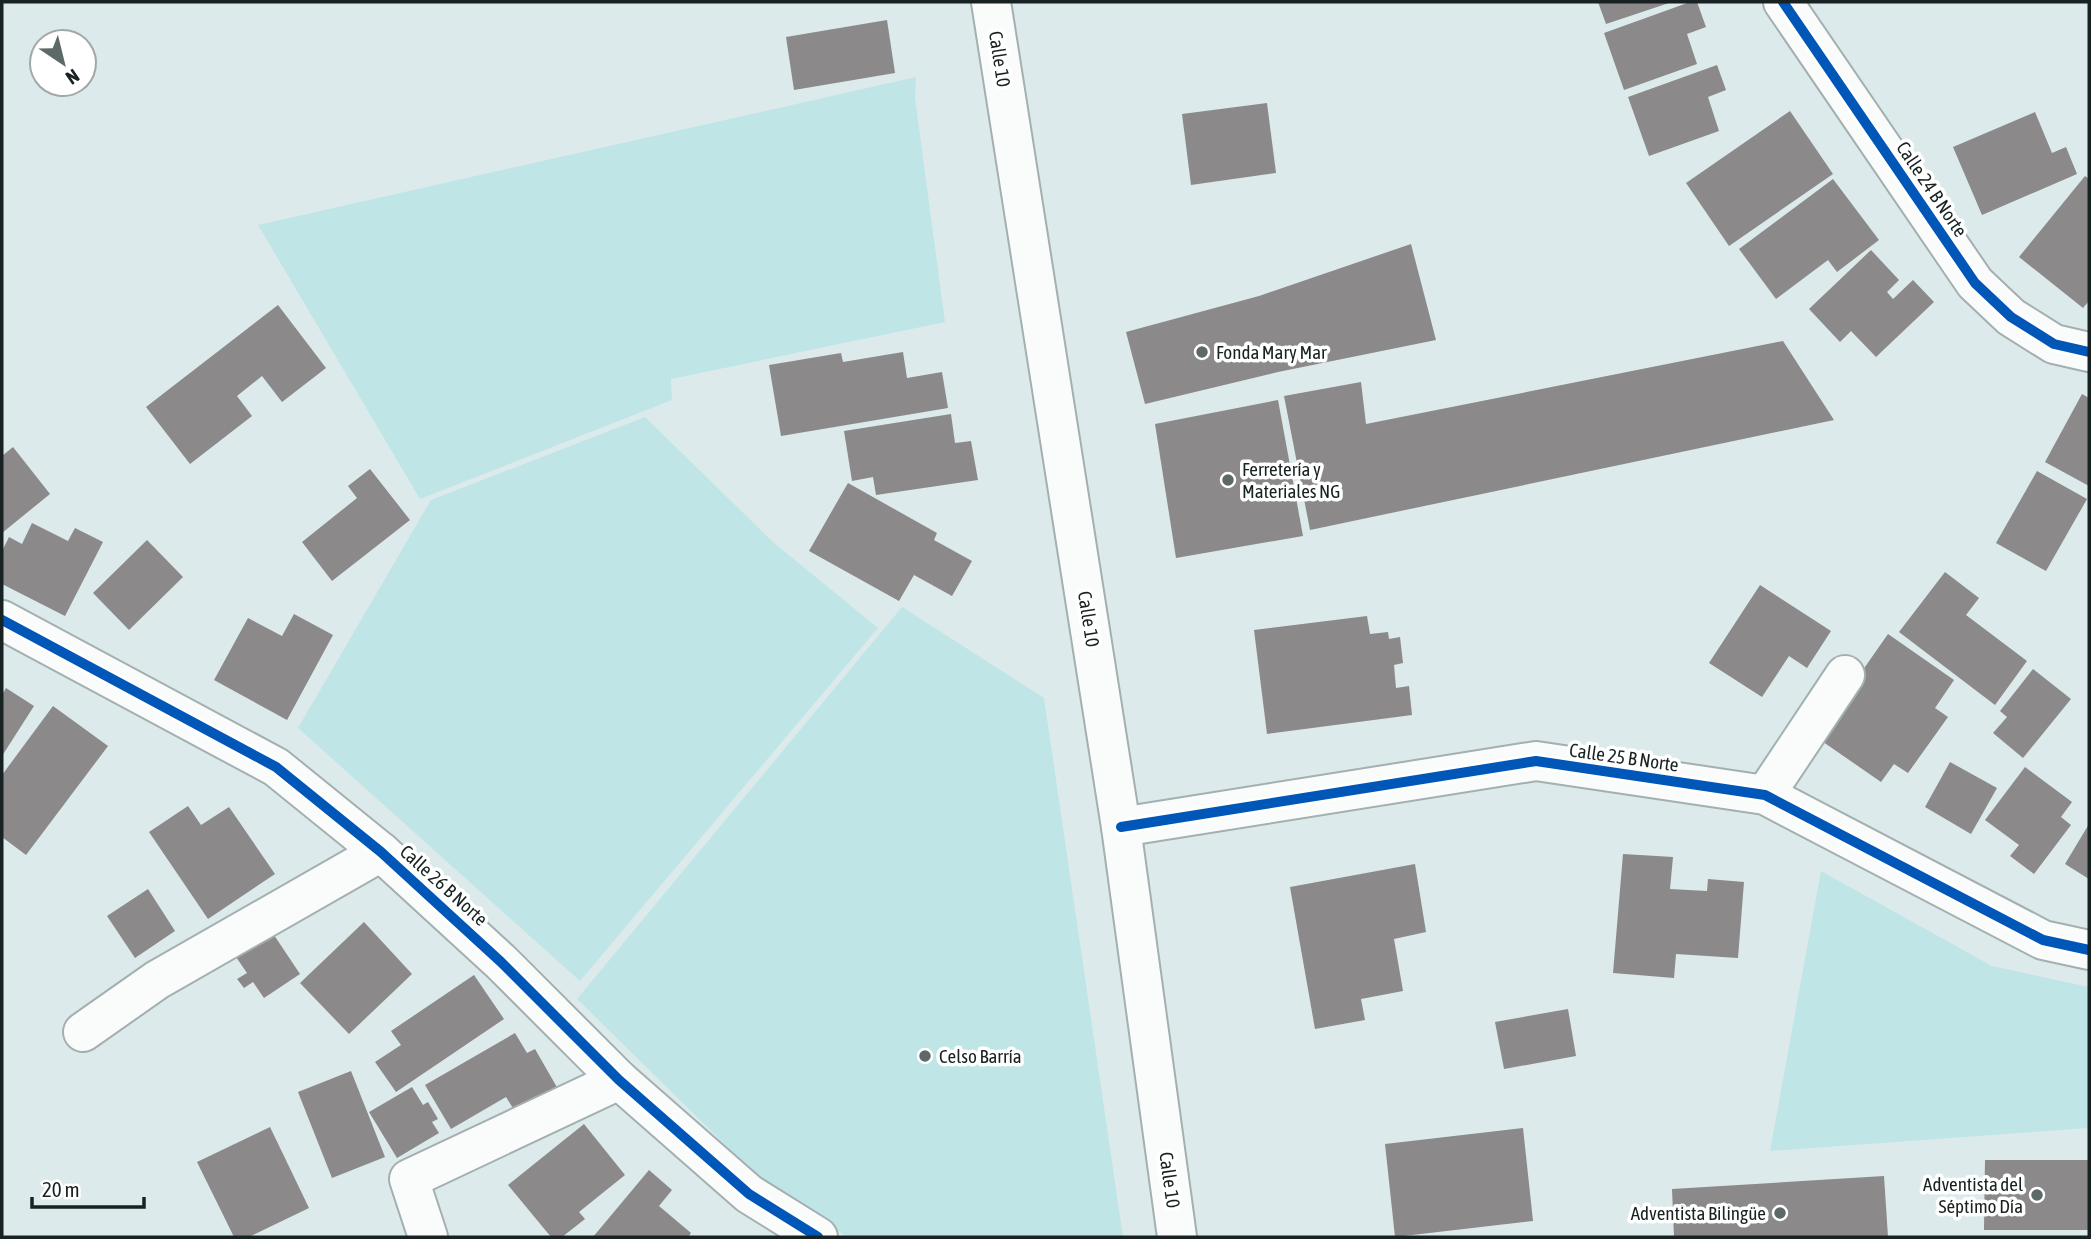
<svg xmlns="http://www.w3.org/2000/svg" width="2091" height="1239" font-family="'Asap Condensed',sans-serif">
  <rect width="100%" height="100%" fill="#dceaeb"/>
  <!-- green -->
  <g fill="#c0e5e7">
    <polygon points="916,77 915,98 945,322 671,379 672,400 420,499 258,225"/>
    <polygon points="645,417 773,542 878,628 580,981 298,728 431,500"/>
    <polygon points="902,607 1044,698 1123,1237 847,1237 757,1176 577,999"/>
    <polygon points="1821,871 1992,966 2089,987 2089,1128 1770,1151"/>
  </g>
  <!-- building -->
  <g fill="#8b8989">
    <polygon points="1598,2 1672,2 1606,24"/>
    <polygon points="1690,2 1697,2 1706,27 1687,34 1697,64 1624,90 1604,33"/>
    <polygon points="887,20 895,73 794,90 786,37"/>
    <polygon points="1717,65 1726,90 1708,97 1719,131 1649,156 1628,97"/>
    <polygon points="1267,103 1276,173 1191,185 1182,114"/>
    <polygon points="1790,111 1833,174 1729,246 1686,183"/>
    <polygon points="2035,112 2052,153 2066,147 2077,174 1982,215 1953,147"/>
    <polygon points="2085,176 2089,179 2089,301 2083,308 2019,257"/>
    <polygon points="1833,179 1879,240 1837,272 1828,260 1776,299 1739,249"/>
    <polygon points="1411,244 1436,340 1278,372 1145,404 1126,332 1259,296"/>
    <polygon points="1871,250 1899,280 1887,292 1893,299 1913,280 1934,302 1876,357 1851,331 1840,342 1809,309"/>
    <polygon points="278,305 326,368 282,402 262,376 237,396 252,416 190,464 146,407"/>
    <polygon points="1783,341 1834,420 1310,530 1284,396 1361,382 1366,424"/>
    <polygon points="903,352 907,378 942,372 948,408 781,436 769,365 841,353 843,362"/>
    <polygon points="2082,394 2089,398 2089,486 2045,462"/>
    <polygon points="1278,400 1303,536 1176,558 1155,424"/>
    <polygon points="951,414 955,443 971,441 978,480 876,495 873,477 852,481 844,431"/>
    <polygon points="13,447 50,494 2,533 2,456"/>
    <polygon points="370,469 410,520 332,581 302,542 357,498 348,486"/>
    <polygon points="2037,471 2087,499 2046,571 1996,543"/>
    <polygon points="848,483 937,533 934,540 972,561 952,596 914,575 899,601 809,551"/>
    <polygon points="32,523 68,541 75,528 103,542 65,616 2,584 2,551 9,537 22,544"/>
    <polygon points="147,540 183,577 129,630 93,593"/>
    <polygon points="1945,572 1979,598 1966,615 2027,661 1995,705 1899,632"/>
    <polygon points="1760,585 1831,631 1807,668 1789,656 1762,697 1709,663"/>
    <polygon points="294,614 333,635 287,720 214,680 248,618 282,636"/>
    <polygon points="1367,616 1370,634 1388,632 1389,639 1400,637 1403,663 1394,665 1396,688 1409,686 1412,715 1267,734 1254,630"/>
    <polygon points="1888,634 1954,680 1935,708 1948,717 1908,773 1894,764 1881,782 1816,737"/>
    <polygon points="2033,669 2071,699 2023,758 1993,733 2007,717 2000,711"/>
    <polygon points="6,688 34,706 2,756 2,695"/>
    <polygon points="53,706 108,746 26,855 2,837 2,775"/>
    <polygon points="1950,762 1997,788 1971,834 1925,807"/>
    <polygon points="2025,767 2072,802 2061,817 2071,825 2034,874 2010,856 2019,845 1985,820"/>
    <polygon points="188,806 201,825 229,807 275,874 208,919 149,832"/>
    <polygon points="2089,824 2089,879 2065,864"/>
    <polygon points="1623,854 1673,857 1670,889 1707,891 1708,879 1744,882 1738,958 1676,954 1674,978 1613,973"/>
    <polygon points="1415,864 1426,932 1394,939 1403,991 1361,999 1365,1020 1315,1029 1290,887"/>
    <polygon points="148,889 175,931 135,958 107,916"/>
    <polygon points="364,922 412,974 349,1034 300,983"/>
    <polygon points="270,929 300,974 264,998 253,982 244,988 237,979 247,973 234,954"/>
    <polygon points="474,975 504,1019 396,1092 375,1062 401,1045 391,1031"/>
    <polygon points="1568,1009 1576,1056 1504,1069 1495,1022"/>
    <polygon points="515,1033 527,1053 535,1049 558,1089 516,1113 506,1097 451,1129 425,1085"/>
    <polygon points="351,1071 385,1157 332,1178 298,1092"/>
    <polygon points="412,1087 423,1105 428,1102 438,1119 432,1122 439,1133 397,1158 369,1112"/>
    <polygon points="584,1124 625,1175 579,1212 585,1219 562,1237 551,1237 508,1185"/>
    <polygon points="270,1127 309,1208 249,1237 234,1237 197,1162"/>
    <polygon points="1523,1128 1533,1221 1395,1237 1385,1144"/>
    <polygon points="1985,1160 2089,1160 2089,1230 1984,1230"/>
    <polygon points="649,1170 672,1190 659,1206 691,1233 688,1237 593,1237"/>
    <polygon points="1884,1176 1888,1237 1674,1237 1672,1189"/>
  </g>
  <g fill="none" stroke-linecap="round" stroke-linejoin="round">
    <!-- minor casing -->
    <g stroke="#a4afaf" stroke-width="42">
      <g id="minor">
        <polyline points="1783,2 1975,283 2011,317 2054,344 2089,352"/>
        <polyline points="2,620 276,767 381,852 501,962 619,1080 749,1194 818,1237"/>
        <polyline points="1765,795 1845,675"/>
        <polyline points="1121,827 1536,761 1765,795 2043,940 2089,950"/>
        <polyline points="83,1032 157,980 381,852"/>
        <polyline points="428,1237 409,1179 619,1080"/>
      </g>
    </g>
    <!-- secondary casing -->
    <g stroke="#a4afaf" stroke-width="42">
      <polyline id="secondary" points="991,2 1121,827 1177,1237"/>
    </g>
    <!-- minor -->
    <use href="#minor" stroke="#fafcfc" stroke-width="38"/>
    <!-- secondary -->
    <use href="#secondary" stroke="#fafcfc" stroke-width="38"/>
    <!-- cycleway casing -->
    <g stroke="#fff" stroke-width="15">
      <g id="cycleway">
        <polyline points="1783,2 1975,283 2011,317 2054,344 2089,352"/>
        <polyline points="2,620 276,767 381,852 501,962 619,1080 749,1194 818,1237"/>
        <polyline points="1121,827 1536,761 1765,795 2043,940 2089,950"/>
      </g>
    </g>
    <!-- cycleway -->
    <use href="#cycleway" stroke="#0057b8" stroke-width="10"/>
  </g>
  <!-- markers -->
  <g fill="#5d6868" stroke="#fff" stroke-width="2.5">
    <circle cx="1202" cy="352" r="7"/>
    <circle cx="1228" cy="480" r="7"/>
    <circle cx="925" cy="1056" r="7"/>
    <circle cx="2037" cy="1195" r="7"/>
    <circle cx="1780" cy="1213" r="7"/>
  </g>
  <g text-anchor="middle" stroke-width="7" stroke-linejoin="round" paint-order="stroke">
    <!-- street labels -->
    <g font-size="19" fill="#182222" stroke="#fff">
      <text transform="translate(1000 59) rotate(81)" y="7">Calle 10</text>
      <text transform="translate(1932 189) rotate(56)" y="7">Calle 24 B Norte</text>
      <text transform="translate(1089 619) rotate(81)" y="7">Calle 10</text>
      <text transform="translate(1624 757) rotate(8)" y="7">Calle 25 B Norte</text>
      <text transform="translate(444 885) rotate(42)" y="7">Calle 26 B Norte</text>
      <text transform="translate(1170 1180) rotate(82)" y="7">Calle 10</text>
    </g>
    <!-- poi labels -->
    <g font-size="19" fill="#182222" stroke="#fff" text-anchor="start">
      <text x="1216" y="359">Fonda Mary Mar</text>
      <text x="1242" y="476">Ferretería y<tspan x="1242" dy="22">Materiales NG</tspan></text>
      <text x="939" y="1063">Celso Barría</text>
      <text x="2023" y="1191" text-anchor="end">Adventista del<tspan x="2023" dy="22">Séptimo Día</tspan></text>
      <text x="1766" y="1220" text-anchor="end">Adventista Bilingüe</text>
    </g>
  </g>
  <!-- border -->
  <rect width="2091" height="1239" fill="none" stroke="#182222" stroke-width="7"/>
  <!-- north arrow -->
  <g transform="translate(63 63) rotate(145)"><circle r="33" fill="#ffffff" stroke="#a3a7a7" stroke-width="2"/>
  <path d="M0-5L12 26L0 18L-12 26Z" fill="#5d6868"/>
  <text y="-10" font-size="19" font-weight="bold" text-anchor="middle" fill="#182222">N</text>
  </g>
  <!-- scale -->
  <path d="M32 1197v10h112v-10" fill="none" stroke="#182222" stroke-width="3.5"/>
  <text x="42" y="1197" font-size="21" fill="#182222" stroke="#ffffff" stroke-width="5" paint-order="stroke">20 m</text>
</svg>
